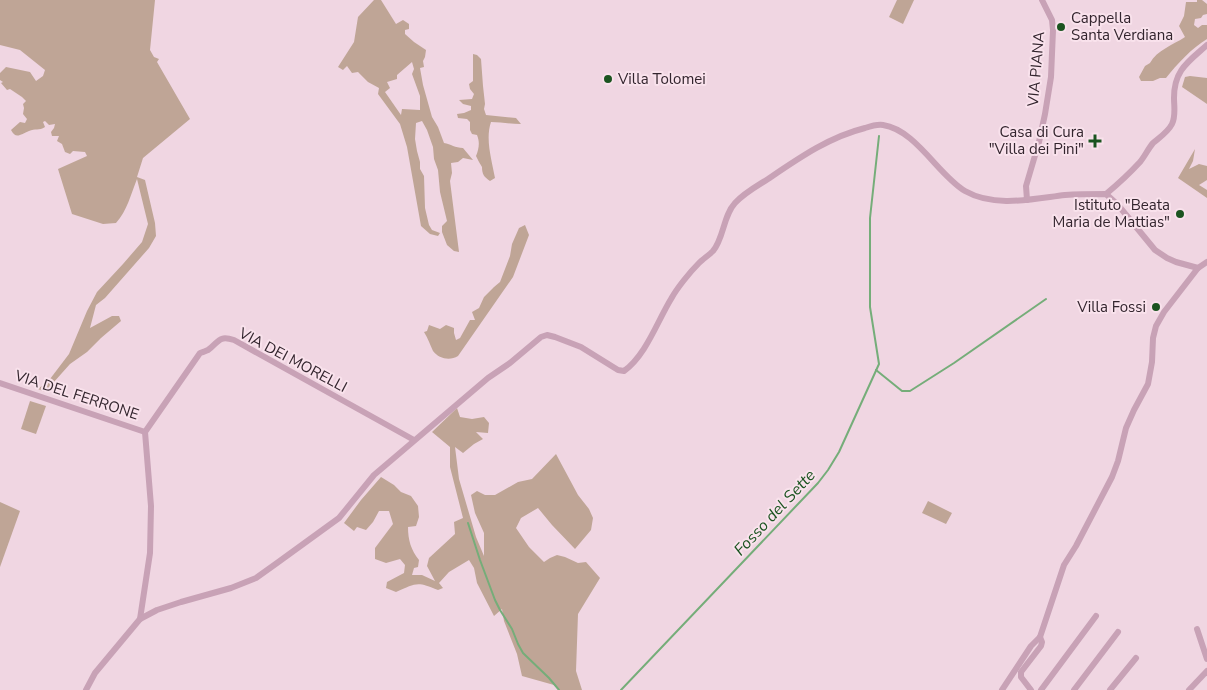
<svg xmlns="http://www.w3.org/2000/svg" width="1207" height="690" font-family="'Nunito Sans',sans-serif">
  <rect width="100%" height="100%" fill="#f0d6e2"/>
  <!-- green -->
  <g fill="#bfa596" fill-rule="evenodd">
    <path d="M0,0H155L150,50L154,57L159,59L157,62L190,119L143,158L137,177L145,180L155,223L156,236L149,248L105,298L96,305L90,328L112,316H119L121,321L101,338L87,352L70,364L45,392L38,389L50,379L69,354L87,311L97,292L123,264L142,242L148,224L137,179C131,194 127,211 116,223L103,224L72,214L58,169L87,156L85,152L73,151L70,154L65,152L62,144L57,141L59,136H52L51,132L54,128L55,124L49,125L45,121L43,122L45,127C39,131 35,128 29,131C21,134 16,140 11,130L20,122L25,123L27,119L23,114L24,108L23,104L26,101L22,97L10,89L7,90L1,83L3,82L0,80V73L6,67L30,72L36,81L43,76L45,70L20,50L0,45Z"/>
    <path d="M374,0H381L396,24L403,20L409,24V29L405,30V34L414,42L426,50L425,57L423,61L424,67L420,68L423,85L432,117L438,127L444,143C451,144 455,148 463,148L473,160L463,158L458,162L451,163L452,173L450,181L459,252L454,251L447,245L442,232V226L447,221L440,192L438,170L434,159L433,147L427,130L422,121L416,123L415,139L417,151L420,162V169L424,176L425,208L429,225L432,230L440,233L438,236L430,234L421,226L407,147L400,124L378,94L379,88L368,82L358,72L352,73L347,66L343,70L338,67L354,42L358,17ZM412,62L414,69L412,74L420,96V110L402,109L401,115L385,92L390,88L387,82L397,79V75Z"/>
    <polygon points="897,0 914,0 903,24 889,17"/>
    <path d="M1197,0H1202L1207,4V14L1203,15L1201,18L1195,19L1194,25L1198,28L1202,25H1207V39C1192,48 1177,64 1166,78H1160L1153,81H1141L1139,77L1145,66L1150,63C1157,50 1173,45 1185,37L1179,26L1184,16L1186,2H1197Z"/>
    <path d="M473,54L477,55L481,59L483,86L485,104L484,109L486,115L516,118L521,124C510,124 501,122 491,122C485,139 492,161 495,178L490,181C484,177 482,174 482,167L479,162L476,156C479,149 480,142 477,135L472,134L470,130V122L467,119L458,118L457,114L464,113L471,110V106L463,104L459,100L472,99L474,94L470,89L469,84L473,81Z"/>
    <polygon points="1190,76 1207,78 1207,104 1182,87 1185,77"/>
    <polygon points="1195,149 1193,161 1189,169 1199,164 1207,166 1207,180 1199,185 1207,190 1207,198 1178,178"/>
    <path d="M525,225L529,235L513,277L458,356C450,361 439,359 433,351C430,345 428,338 424,332L427,331L429,325L440,329L446,325L454,328V333L456,340L460,338L470,320H475L472,312L479,308L484,297L494,287L500,282L510,256L512,244L519,228Z"/>
    <polygon points="30,401 46,406 36,434 21,429"/>
    <path d="M457,408L460,417L472,419L484,417L489,423L488,433L476,432L483,439L474,444L463,453L455,447L459,479L476,537L484,556V533L475,513L471,495L477,491L485,495H495L518,482L532,479L556,454L578,495L589,509L593,518L591,530L575,549L552,525L538,508L521,518L516,528L529,547L544,562L550,558L557,555L565,557L578,563L586,562L600,578L578,614L576,671L582,690H559L554,685L522,676L517,654L504,621L502,609L494,616L477,583L474,568L469,560L449,572L439,583L443,588L438,590C417,581 416,583 396,592L386,588L387,582L404,573L405,565L400,559L386,563L375,559V548L393,524L389,511H379L373,522L366,530L357,527L354,531L344,523L361,500L381,477L394,485L401,492L411,496L418,506L419,517L416,526L408,527C408,540 411,550 419,560L418,567L414,568L412,575H422L435,581L427,566L429,558L455,534L454,522L463,518L450,467V447L432,432Z"/>
    <polygon points="928,501 952,513 946,524 922,513"/>
    <polygon points="0,502 20,511 0,567"/>
  </g>
  <g fill="none" stroke-linecap="round" stroke-linejoin="round">
    <!-- stream -->
    <g stroke="#75ad79" stroke-width="2">
      <polyline points="876,370 902,391 910,391 954,363 1046,299"/>
      <polyline points="468,523 480,560 495,600 500,610 512,629 518,644 523,653 549,678 559,690"/>
      <polyline points="621,690 818,483 828,470 839,452 879,364 870,307 870,218 879,136"/>
    </g>
    <!-- street -->
    <g stroke="#c8a2b6" stroke-width="6">
      <path d="M1106,194C1118,184 1129,174 1140,162C1145,156 1148,149 1153,143C1160,137 1168,132 1172,124C1176,116 1174,106 1174,98C1174,70 1188,62 1207,45"/>
      <polyline points="1027,200 1026,186 1039,142 1045,114 1051,77 1053,30 1052,20 1042,0"/>
      <polyline points="0,383 145,432"/>
      <path d="M140,619L150,553L151,506L145,432L200,353C203,352 206,351 208,350C219,342 218,335 234,340L414,440"/>
      <polyline points="1197,629 1207,659"/>
      <path d="M86,690L95,673L140,619L157,610L181,602L231,588L256,578L277,563L339,518L374,475L488,378L510,363L541,337L547,335L555,337L581,347L618,370L624,371C646,355 657,322 671,299C677,288 690,272 699,263C703,259 709,255 713,251C724,238 723,216 735,203C744,193 757,186 768,179C799,158 829,137 865,128C871,126 877,124 883,125C916,130 938,175 965,191C995,208 1032,199 1065,195C1079,194 1092,194 1106,194L1118,205L1155,250L1167,258L1176,262L1198,268"/>
      <polyline points="1002,690 1031,646 1040,637 1064,565 1076,546 1112,477 1118,461 1126,428 1134,410 1148,384 1152,362 1153,338 1156,326 1164,312 1198,268 1207,262"/>
      <polyline points="1031,690 1021,677 1021,672 1041,646 1042,642 1040,637"/>
      <polyline points="1041,690 1096,616"/>
      <polyline points="1074,690 1118,632"/>
      <polyline points="1110,690 1136,658"/>
      <polyline points="1189,690 1207,671"/>
    </g>
  </g>
  <!-- markers -->
  <g fill="#1b5420" stroke="#f9e2ec" stroke-width="2">
    <circle cx="1061" cy="27" r="5"/>
    <circle cx="608" cy="79" r="5"/>
    <path d="M1092.5 133.5h5v5h5v5h-5v5h-5v-5h-5v-5h5z"/>
    <circle cx="1180" cy="214" r="5"/>
    <circle cx="1156" cy="307" r="5"/>
  </g>
  <g text-anchor="middle" stroke-width="4" stroke-linejoin="round" paint-order="stroke">
    <!-- poi labels -->
    <g font-size="15" fill="#33252e" stroke="#f9e2ec" text-anchor="end">
      <text x="1071" y="23" text-anchor="start">Cappella<tspan x="1071" dy="17">Santa Verdiana</tspan></text>
      <text x="618" y="84" text-anchor="start">Villa Tolomei</text>
      <text x="1084" y="137">Casa di Cura<tspan x="1084" dy="17">"Villa dei Pini"</tspan></text>
      <text x="1170" y="210">Istituto "Beata<tspan x="1170" dy="17">Maria de Mattias"</tspan></text>
      <text x="1146" y="312">Villa Fossi</text>
    </g>
    <!-- street labels -->
    <g font-size="15" fill="#33252e" stroke="#f9e2ec">
      <text transform="translate(1036 69) rotate(-85)" y="5">VIA PIANA</text>
      <text transform="translate(293 360) rotate(28)" y="5">VIA DEI MORELLI</text>
      <text transform="translate(77 395) rotate(18)" y="5">VIA DEL FERRONE</text>
    </g>
    <!-- water labels -->
    <g font-size="16" font-style="italic" fill="#1b5420" stroke="#f9e2ec">
      <text transform="translate(774 512) rotate(-47)" y="6">Fosso del Sette</text>
    </g>
  </g>
</svg>
